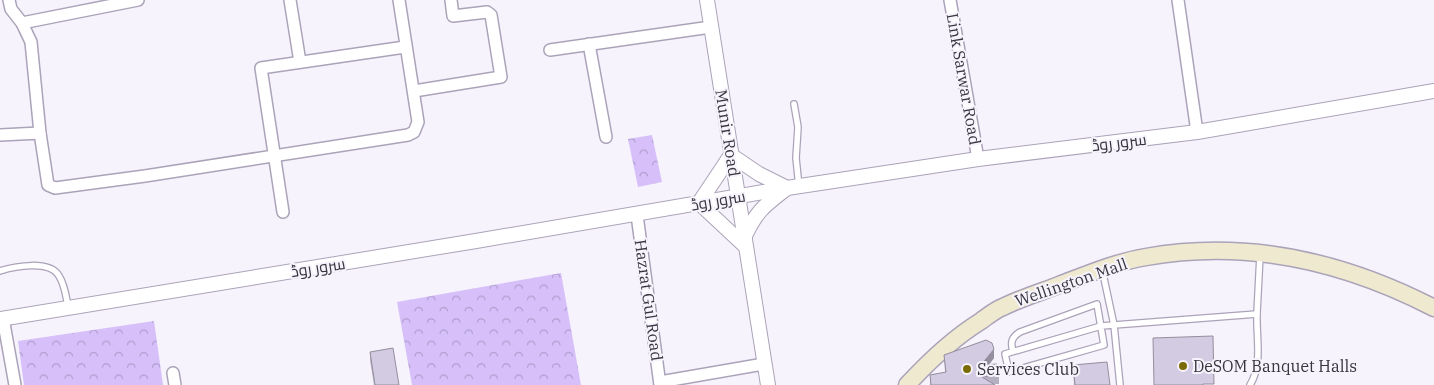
<svg xmlns="http://www.w3.org/2000/svg" width="1434" height="385" font-family="'IBM Plex Serif',Cairo,serif">
  <defs>
    <pattern id="forest-crowns" width="20" height="18" patternUnits="userSpaceOnUse" patternTransform="scale(1.25)"><rect width="20" height="18" fill="#d7c0fa"/><path d="M2 6a3 3 0 1 1 6 0M12 15a3 3 0 1 1 6 0" fill="none" stroke="#af9dcc"/></pattern>
  </defs>
  <rect width="100%" height="100%" fill="#f6f3fc"/>
  <!-- forest -->
  <g fill="url(#forest-crowns)">
    <polygon points="652,135 662,182 638,187 628,139"/>
    <polygon points="561,273 581,385 412,385 397,302"/>
    <polygon points="154,321 163,385 24,385 18,341"/>
  </g>
  <g fill="none" stroke-linecap="round" stroke-linejoin="round">
    <!-- service casing -->
    <g stroke="#aba3b9" stroke-width="8">
      <g id="service">
        <polyline points="794,104 798,127 796,158 799,187"/>
        <polyline points="1102,269 1114,325 1257,314"/>
        <path d="M0,271C15,266 50,260 59,276C65,285 66,297 68,306"/>
        <path d="M1013,351C1010,342 1012,337 1020,332L1097,304L1104,345L1009,372L1005,354L1101,326L1114,325L1120,385"/>
        <path d="M1250,385C1263,364 1256,337 1257,313C1258,294 1259,275 1260,255"/>
      </g>
    </g>
    <!-- minor casing -->
    <g stroke="#aba3b9" stroke-width="14">
      <g id="minor">
        <polyline points="9,0 11,9 22,23 31,42 40,133"/>
        <polyline points="290,0 300,62"/>
        <polyline points="950,0 978,159"/>
        <polyline points="1178,0 1197,132"/>
        <polyline points="22,23 138,0"/>
        <polyline points="589,44 606,137"/>
        <polyline points="550,50 711,27"/>
        <polyline points="414,91 501,77 491,15 487,12 453,16 451,0"/>
        <polyline points="0,135 40,133 48,185 55,188 145,176 408,135 414,132 418,122 399,0"/>
        <polyline points="283,212 261,68 405,47"/>
        <polyline points="637,215 660,385"/>
        <polyline points="3,318 15,385"/>
        <polyline points="173,373 175,385"/>
        <polyline points="660,382 764,364"/>
      </g>
    </g>
    <!-- tertiary casing -->
    <g stroke="#aba3b9" stroke-width="16">
      <g id="tertiary">
        <polyline points="707,0 768,385"/>
        <path d="M744,238C757,210 764,206 787,188L759,174L731,155L699,203L745,246"/>
        <polyline points="0,319 476,241 787,188 978,159 1197,132 1434,91"/>
      </g>
    </g>
    <!-- secondary casing -->
    <g stroke="#aba3b9" stroke-width="19">
      <path id="secondary" d="M907,385C930,360 952,339 981,321C988,316 995,310 1003,307C1021,298 1041,292 1059,285C1088,274 1116,262 1146,257C1248,239 1343,261 1434,308"/>
    </g>
    <!-- service -->
    <use href="#service" stroke="#fff" stroke-width="5.5"/>
    <!-- minor -->
    <use href="#minor" stroke="#fff" stroke-width="11"/>
    <!-- tertiary -->
    <use href="#tertiary" stroke="#fff" stroke-width="14"/>
    <!-- secondary -->
    <use href="#secondary" stroke="#eee9cf" stroke-width="16"/>
  </g>
  <!-- wall -->
  <g fill="#b5afc2">
    <polygon points="370,352 399,385 374,385 370,360"/>
    <polygon points="944,355 994,358 989,365 999,374 999,384 994,384 995,385 930,385 930,375 945,372"/>
    <polygon points="1073,365 1110,385 1074,385"/>
  </g>
  <!-- shaded-wall -->
  <polygon fill="#948e9e" points="994,349 994,358 981,374 981,365"/>
  <!-- building -->
  <g fill="#d3cbe1" stroke="#948e9e">
    <polygon points="1213,336 1214,384 1203,384 1203,385 1154,385 1153,338"/>
    <polygon points="986,340 992,343 994,349 981,365 997,364 999,374 982,377 995,385 931,385 930,375 946,372 944,355"/>
    <polygon points="393,348 399,385 375,385 370,352"/>
    <polygon points="1107,362 1110,385 1075,385 1073,365"/>
  </g>
  <!-- markers -->
  <g fill="#7b6b04" stroke="#f6f3fc" stroke-width="2">
    <circle cx="1183" cy="366" r="5"/>
    <circle cx="967" cy="369" r="5"/>
  </g>
  <g text-anchor="middle" stroke-width="4" stroke-linejoin="round" paint-order="stroke">
    <!-- street labels -->
    <g font-size="16" fill="#38353e" stroke="#f6f3fc">
      <text transform="translate(964 79) rotate(80)" y="6">Link Sarwar Road</text>
      <text transform="translate(728 133) rotate(81)" y="6">Munir Road</text>
      <text transform="translate(1119 142) rotate(-7)" y="6">سرور روڈ</text>
      <text transform="translate(718 200) rotate(-10)" y="6">سرور روڈ</text>
      <text transform="translate(318 267) rotate(-9)" y="6">سرور روڈ</text>
      <text transform="translate(1071 282) rotate(-19)" y="6">Wellington Mall</text>
      <text transform="translate(649 300) rotate(82)" y="6">Hazrat Gul Road</text>
    </g>
    <!-- poi labels -->
    <g font-size="16" fill="#38353e" stroke="#f6f3fc" text-anchor="start">
      <text x="1193" y="372">DeSOM Banquet Halls</text>
      <text x="977" y="375">Services Club</text>
    </g>
  </g>
</svg>
